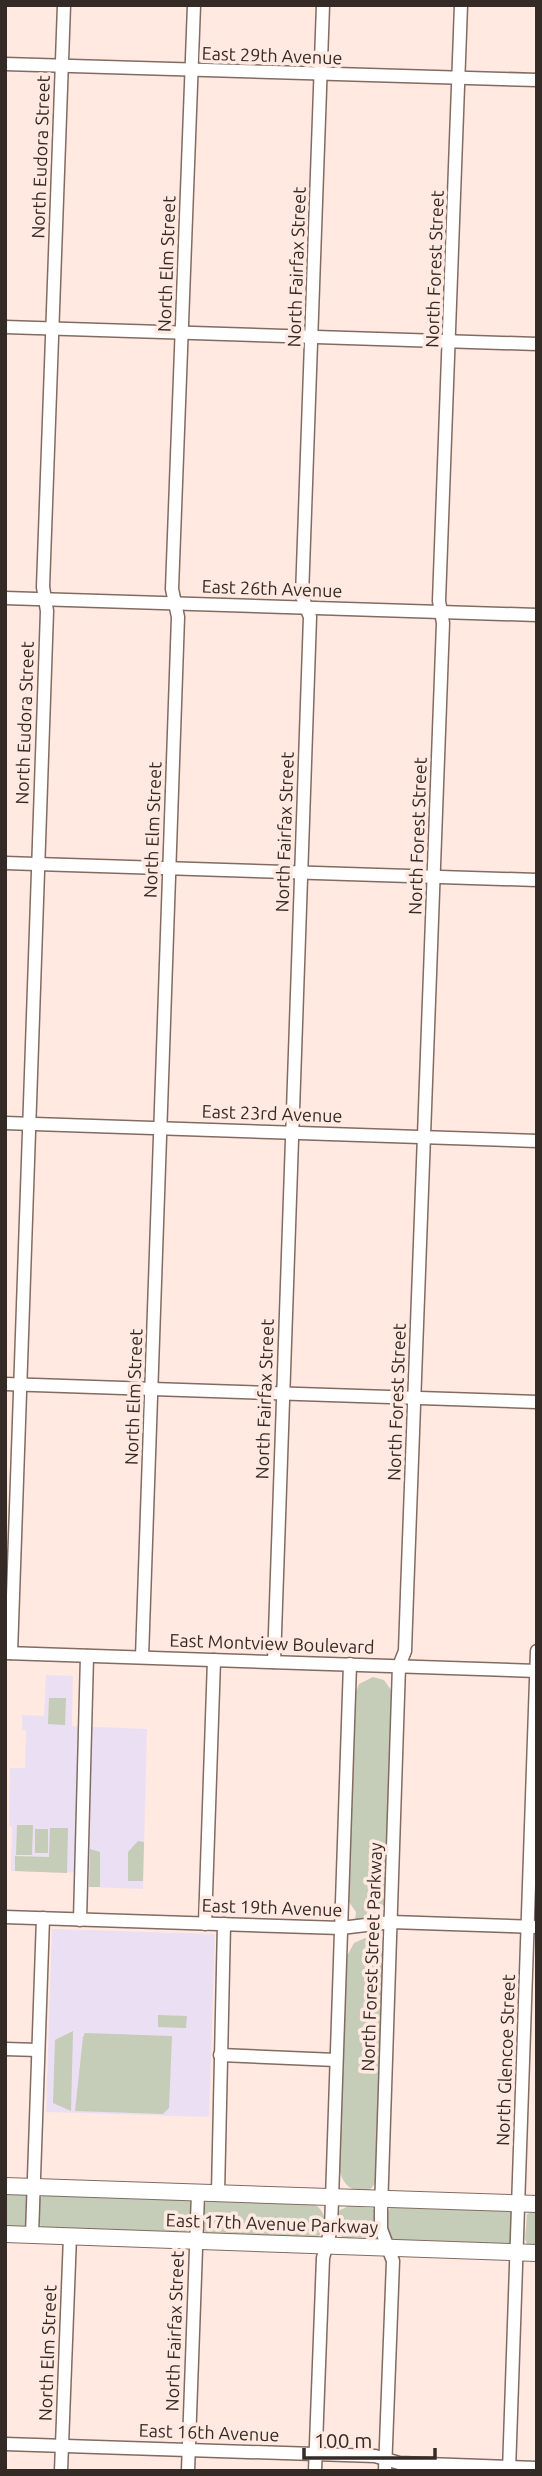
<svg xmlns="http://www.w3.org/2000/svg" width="542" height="2476" font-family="Ubuntu,sans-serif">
  <rect width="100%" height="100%" fill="#ffe9e0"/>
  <!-- education -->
  <g fill="#ebdff3">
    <polygon points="46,1675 73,1676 72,1726 147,1729 143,1889 89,1887 89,1873 11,1871 12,1827 9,1826 10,1768 25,1768 26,1730 22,1730 22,1715 44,1716"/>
    <polygon points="52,1929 215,1934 209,2117 46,2112"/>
  </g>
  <!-- green -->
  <g fill="#c5ccb7">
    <polygon points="373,1677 384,1680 393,1693 386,1902 382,1911 367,1916 354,1928 356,1912 349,1902 348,1896 355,1695 359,1684"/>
    <polygon points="49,1698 66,1698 65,1725 48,1724"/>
    <polygon points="17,1825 33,1825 32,1855 16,1855"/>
    <polygon points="50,1828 68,1828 67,1873 15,1871 15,1856 49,1857"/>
    <rect x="35" y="1829" width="13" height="24"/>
    <polygon points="138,1841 144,1842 143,1881 128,1881 128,1852"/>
    <polygon points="90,1849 100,1852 100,1887 89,1887"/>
    <path d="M365,1938L377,1943L383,1954L377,2181L369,2191C350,2192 342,2185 339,2166L346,1958L354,1943Z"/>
    <polygon points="158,2015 187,2016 186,2028 158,2027"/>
    <polygon points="73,2031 71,2111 53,2103 55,2040"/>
    <polygon points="85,2033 172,2036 169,2108 163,2114 75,2111 83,2037"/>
    <polygon points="5,2192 27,2195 27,2223 25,2229 5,2229"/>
    <path d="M43,2194L190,2199L191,2227L185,2234L42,2229C37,2220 37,2202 43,2194Z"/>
    <path d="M208,2200L314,2204C327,2212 328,2227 317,2238L206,2234C201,2226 200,2207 208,2200Z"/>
    <polygon points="349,2206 372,2208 377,2211 376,2233 372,2237 344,2238 339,2235 337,2217 340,2210"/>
    <path d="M391,2206L509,2209L512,2215L511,2243L509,2246L395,2241C385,2233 384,2216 391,2206Z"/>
    <polygon points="537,2210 537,2248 528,2246 525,2239 527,2214"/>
  </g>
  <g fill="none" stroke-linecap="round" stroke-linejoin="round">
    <!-- minor casing -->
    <g stroke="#826b61" stroke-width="15">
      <g id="minor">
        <polyline points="5,64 537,80"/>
        <polyline points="5,327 537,344"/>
        <polyline points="5,598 537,615"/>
        <polyline points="5,863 537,880"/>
        <polyline points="5,1123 537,1141"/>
        <polyline points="5,1384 537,1402"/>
        <polyline points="6,1653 537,1671"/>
        <polyline points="11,1653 47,611 43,587 64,5"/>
        <polyline points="142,1657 178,617 172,589 194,5"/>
        <polyline points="274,1662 310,617 302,596 323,5"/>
        <polyline points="5,1917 341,1928 391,1922 537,1927"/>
        <polyline points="80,1920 87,1656"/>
        <polyline points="205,1924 214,1660"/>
        <polyline points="5,2049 38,2050"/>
        <polyline points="220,2055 336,2060"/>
        <polyline points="218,2193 224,1924"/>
        <polyline points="32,2235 43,1918"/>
        <polyline points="5,2444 375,2456 399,2463 537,2468"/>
        <polyline points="61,2471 70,2236"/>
        <polyline points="188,2471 198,2193"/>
        <polyline points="315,2471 323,2258 331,2229 350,1664"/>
        <path d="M385,2471L393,2261L381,2229V2210L399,1666L405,1651C417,1308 431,965 443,623L439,601L461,5"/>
        <polyline points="509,2471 537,1651"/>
      </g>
    </g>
    <!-- major casing -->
    <g stroke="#826b61" stroke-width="18">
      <g id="major">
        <polyline points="5,2186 537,2204"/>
        <polyline points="5,2234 537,2253"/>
      </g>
    </g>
    <!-- minor -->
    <use href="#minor" stroke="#fff" stroke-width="12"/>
    <!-- major -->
    <use href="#major" stroke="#fff" stroke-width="16"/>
  </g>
  <g text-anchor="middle" stroke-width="7" stroke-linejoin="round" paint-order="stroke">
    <!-- street labels -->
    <g font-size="18" fill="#352b26" stroke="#ffe9e0">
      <text transform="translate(272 56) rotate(2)" y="6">East 29th Avenue</text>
      <text transform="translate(41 157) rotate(-88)" y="6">North Eudora Street</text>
      <text transform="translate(167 264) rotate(-88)" y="6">North Elm Street</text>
      <text transform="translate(297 267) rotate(-88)" y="6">North Fairfax Street</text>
      <text transform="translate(435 269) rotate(-88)" y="6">North Forest Street</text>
      <text transform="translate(272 589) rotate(2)" y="6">East 26th Avenue</text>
      <text transform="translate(25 723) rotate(-88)" y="6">North Eudora Street</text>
      <text transform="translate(153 830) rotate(-88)" y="6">North Elm Street</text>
      <text transform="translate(285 832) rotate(-88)" y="6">North Fairfax Street</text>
      <text transform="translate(418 836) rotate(-88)" y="6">North Forest Street</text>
      <text transform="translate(272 1114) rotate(2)" y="6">East 23rd Avenue</text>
      <text transform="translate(134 1397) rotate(-88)" y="6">North Elm Street</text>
      <text transform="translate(265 1399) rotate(-88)" y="6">North Fairfax Street</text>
      <text transform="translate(397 1402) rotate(-88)" y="6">North Forest Street</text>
      <text transform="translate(272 1644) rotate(2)" y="6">East Montview Boulevard</text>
      <text transform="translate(272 1908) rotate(2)" y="6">East 19th Avenue</text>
      <text transform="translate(372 1957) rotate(-88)" y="6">North Forest Street Parkway</text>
      <text transform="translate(506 2060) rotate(-88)" y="6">North Glencoe Street</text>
      <text transform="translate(272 2224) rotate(2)" y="6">East 17th Avenue Parkway</text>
      <text transform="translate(175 2331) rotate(-88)" y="6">North Fairfax Street</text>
      <text transform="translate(48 2353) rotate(-88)" y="6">North Elm Street</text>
      <text transform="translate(209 2433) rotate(2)" y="6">East 16th Avenue</text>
    </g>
  </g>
  <!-- border -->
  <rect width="542" height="2476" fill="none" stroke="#352b26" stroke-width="14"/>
  <!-- scale -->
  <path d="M304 2448v10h131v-10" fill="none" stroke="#352b26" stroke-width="3.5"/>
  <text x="314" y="2448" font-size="21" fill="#352b26" stroke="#ffe9e0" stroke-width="5" paint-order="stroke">100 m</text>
</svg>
